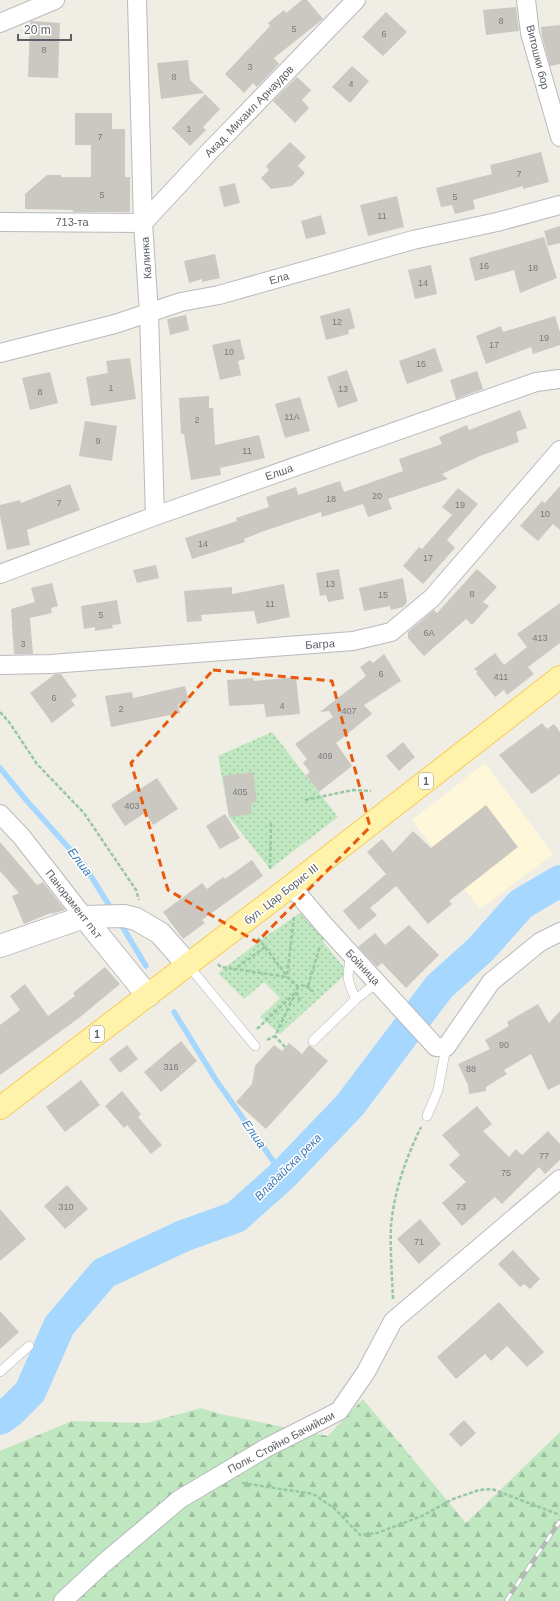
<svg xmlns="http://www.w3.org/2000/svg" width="560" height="1601" font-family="Arial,sans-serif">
  <defs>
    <pattern id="grass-dots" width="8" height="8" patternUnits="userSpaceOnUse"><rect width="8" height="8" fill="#c0e8c0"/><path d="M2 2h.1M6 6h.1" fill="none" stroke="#9fbfa0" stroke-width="1.8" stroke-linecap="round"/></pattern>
    <pattern id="forest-firs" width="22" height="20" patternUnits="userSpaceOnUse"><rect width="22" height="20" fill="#c0e8c0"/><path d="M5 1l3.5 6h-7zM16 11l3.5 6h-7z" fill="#9fbfa0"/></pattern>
  </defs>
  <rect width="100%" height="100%" fill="#f0ede4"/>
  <!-- commercial -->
  <polygon fill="#fff7da" points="485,763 553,854 480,909 412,820"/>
  <!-- grass -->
  <g fill="url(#grass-dots)">
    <polygon points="272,732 338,817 270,869 229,817 218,756"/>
    <polygon points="306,909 327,934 323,942 348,972 280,1034 260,1017 280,998 264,982 244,999 218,973 262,939"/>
  </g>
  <!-- forest -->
  <polygon fill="url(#forest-firs)" points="363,1399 466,1523 560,1432 560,1601 0,1601 0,1451 72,1421 147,1423 201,1408 220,1414 328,1436"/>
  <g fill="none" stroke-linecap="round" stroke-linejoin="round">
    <!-- stream -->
    <g stroke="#a5d7ff" stroke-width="5.5">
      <polyline points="0,768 27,801 84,865 112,910"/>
      <polyline points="119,921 146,966"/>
      <polyline points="174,1012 216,1080 283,1175"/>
    </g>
    <!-- river -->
    <polyline stroke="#a5d7ff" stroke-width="32" points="0,1419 10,1412 30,1392 59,1326 104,1273 183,1236 236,1217 283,1175 350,1105 439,987 481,949 521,904 560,881"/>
  </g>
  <!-- building -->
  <g fill="#cbc8c1">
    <polygon points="302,0 307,0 323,19 274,58 279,64 257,87 253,83 244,93 225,74 270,26 268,23 284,10 286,13"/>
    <polygon points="516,7 519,31 486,35 483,10"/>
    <polygon points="386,12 407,32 383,56 362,37"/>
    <polygon points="31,21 60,23 58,78 28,77 30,22"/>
    <polygon points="560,25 560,64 550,66 542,36 541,27"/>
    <polygon points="188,60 190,80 204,93 161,99 157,63"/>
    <polygon points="352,66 369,81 350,103 332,87"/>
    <polygon points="297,77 311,90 302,100 309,108 295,123 273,101"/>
    <polygon points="205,94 220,109 203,127 206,130 190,146 172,128"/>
    <polygon points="75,113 112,113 112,129 125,129 125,177 130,177 130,212 73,212 73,210 25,209 25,194 47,175 61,175 61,177 91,177 91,145 75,145"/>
    <polygon points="290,142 306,157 298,166 305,173 292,186 271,189 261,178 269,170 266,166"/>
    <polygon points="541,152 549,182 523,189 523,186 473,200 475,209 455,214 452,205 441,207 436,188 492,174 490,165"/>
    <polygon points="235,183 240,203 224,207 219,187"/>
    <polygon points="397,196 404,227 368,236 360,205"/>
    <polygon points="321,215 326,234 306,239 301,221"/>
    <polygon points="560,226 560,243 548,246 544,231"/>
    <polygon points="544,237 557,278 520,293 514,270 475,281 469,258"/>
    <polygon points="215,254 220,278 202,282 202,279 189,283 184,261"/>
    <polygon points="431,265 437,294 415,299 408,270"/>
    <polygon points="350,308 355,328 348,330 349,334 326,340 320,316"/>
    <polygon points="186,315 189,330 170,335 167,319"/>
    <polygon points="555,316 560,332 560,345 533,354 531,347 486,364 476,336 501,326 503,332"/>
    <polygon points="240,339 245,359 238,361 241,375 220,380 212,345"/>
    <polygon points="435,348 443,371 407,384 399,361"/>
    <polygon points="130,358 136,399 91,406 86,377 108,373 106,361"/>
    <polygon points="347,370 358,401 338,408 327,377"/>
    <polygon points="477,371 483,389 456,399 450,380"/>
    <polygon points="50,372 58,403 30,410 22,378"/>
    <polygon points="209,396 209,408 213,408 215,445 259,435 265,458 220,468 221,475 191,480 184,434 181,434 179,398"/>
    <polygon points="300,397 310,431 285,438 275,404"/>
    <polygon points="520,410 527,428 516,432 519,442 480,456 442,474 448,479 388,499 392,509 368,517 363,504 322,517 321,512 264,531 244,539 245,542 192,559 185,538 237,521 236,518 269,507 266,497 296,487 298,495 340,481 344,492 403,471 399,459 442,444 439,437 467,425 469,430"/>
    <polygon points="85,421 117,426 112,461 79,456"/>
    <polygon points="70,484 80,510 27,530 30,545 7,550 0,516 0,505 20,500 21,503"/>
    <polygon points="560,486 560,530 553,524 538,541 520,526 542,501 545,503"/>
    <polygon points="458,488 478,504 447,540 455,548 423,584 403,566 419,547 422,549 452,515 442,507"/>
    <polygon points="156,565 159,578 137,583 133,570"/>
    <polygon points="339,569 344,599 328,602 326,595 320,596 316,573"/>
    <polygon points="477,569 497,587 483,602 489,606 472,625 466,619 424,656 408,638 408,632 434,610 437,613"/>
    <polygon points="403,578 407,602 403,607 391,610 390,606 364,611 359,588"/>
    <polygon points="52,583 58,606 51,608 52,613 30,618 33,654 14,654 11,609 35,602 31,588"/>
    <polygon points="284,584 290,617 257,624 254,611 201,615 202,621 187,622 184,591 232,587 232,594"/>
    <polygon points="117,600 121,624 112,625 113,628 95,631 95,627 84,629 81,606"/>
    <polygon points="560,603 560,643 528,667 534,674 507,695 504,690 495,697 476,673 478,672 474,669 495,653 504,665 527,647 517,634"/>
    <polygon points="384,654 401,681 364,705 372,714 336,743 352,766 319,792 306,775 310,772 303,763 307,759 295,744 333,717 329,711 320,712 366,676 360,667 370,660 373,663"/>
    <polygon points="55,674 61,674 77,696 71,700 75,705 52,723 30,693"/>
    <polygon points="296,677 300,714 266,717 264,704 229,706 227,680 253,678 254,681"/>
    <polygon points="185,686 189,702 178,704 180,713 111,727 105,696 132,692 133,698"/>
    <polygon points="542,723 547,729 554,724 560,732 560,774 532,794 499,755"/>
    <polygon points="403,742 415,757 399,771 386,756"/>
    <polygon points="253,772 257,802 251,803 252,814 229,817 223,776"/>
    <polygon points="157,778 178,809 153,825 145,813 125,826 111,805 139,787 140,789"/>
    <polygon points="486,805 518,847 449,901 452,904 428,924 396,886 370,908 377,915 359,930 343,911 386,874 367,852 382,839 393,852 413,831 431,848"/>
    <polygon points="225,814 240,838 220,849 206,826"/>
    <polygon points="0,842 37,885 43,882 65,910 52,914 51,913 24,924 12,896 19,893 0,871"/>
    <polygon points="252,860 263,876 202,920 205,923 183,939 163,912 202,883 207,889 223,877 225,879"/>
    <polygon points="409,925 439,955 406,988 382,963 377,967 358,947 375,933 385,945"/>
    <polygon points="105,967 120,984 79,1018 0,1075 0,1025 20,1010 10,996 25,984 48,1016 75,996 73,993"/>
    <polygon points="538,1004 549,1023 560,1011 560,1084 548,1090 531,1054 504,1070 507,1074 486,1087 486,1091 469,1094 468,1085 458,1064 490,1049 485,1040 509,1026 507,1022"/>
    <polygon points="181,1041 197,1061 161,1092 144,1072"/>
    <polygon points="289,1043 302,1054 309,1045 312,1047 328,1061 266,1129 236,1102 252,1084 255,1066 274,1045 282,1051"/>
    <polygon points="127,1045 138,1059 120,1073 109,1059"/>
    <polygon points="81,1080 100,1105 65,1132 46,1107"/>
    <polygon points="122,1091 141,1114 138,1117 162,1145 151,1154 127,1125 124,1128 105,1106"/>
    <polygon points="477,1106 492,1124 483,1131 509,1157 516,1149 522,1155 548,1131 560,1144 560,1160 545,1174 539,1167 502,1204 495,1197 462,1226 442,1203 466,1182 449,1165 460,1155 442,1135"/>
    <polygon points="67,1185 88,1209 65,1229 44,1206"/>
    <polygon points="0,1209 26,1239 0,1261"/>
    <polygon points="420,1219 441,1244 419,1264 397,1239"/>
    <polygon points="513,1250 540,1279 530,1289 524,1284 520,1287 498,1264"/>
    <polygon points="499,1302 544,1352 527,1367 507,1346 491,1361 485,1354 456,1379 437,1357"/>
    <polygon points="0,1311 19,1332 0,1349"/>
    <polygon points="464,1420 476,1433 461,1447 449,1434"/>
  </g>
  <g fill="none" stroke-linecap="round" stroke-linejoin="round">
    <!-- lane casing -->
    <g stroke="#b7babf" stroke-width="10">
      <g id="lane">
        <path d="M351,955C347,976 346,980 356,999"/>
        <polyline points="188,965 255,1046"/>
        <polyline points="313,1041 356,999 378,982"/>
        <polyline points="427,1116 438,1090 446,1047"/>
        <polyline points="0,1372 29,1346"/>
      </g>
    </g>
    <!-- street casing -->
    <g stroke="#b7babf" stroke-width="20">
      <g id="street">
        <polyline points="137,0 143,223 149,313 155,516"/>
        <polyline points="526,0 530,33 560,137"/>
        <polyline points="0,23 55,0"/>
        <polyline points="0,222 143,223 210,151 356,0"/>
        <polyline points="0,353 115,324 181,302 219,295 413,240 497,222 560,205"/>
        <polyline points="0,574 155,516 536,382 560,379"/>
        <polyline points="0,665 51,664 353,641 391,632 432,598 560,450"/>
        <polyline points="0,814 21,836 84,917"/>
        <polyline points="291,886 326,927 436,1047 446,1047 491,982 540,942 560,932"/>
        <polyline points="63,1601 104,1563 180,1499 266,1448 339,1411 366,1372 393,1321 560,1179"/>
      </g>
    </g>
    <!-- secondary casing -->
    <g stroke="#b8bbc1" stroke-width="24">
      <g id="secondary">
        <polyline points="84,917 148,996"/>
        <polyline points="0,946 84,917 124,916 136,919 160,933 188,965"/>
      </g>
    </g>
    <!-- primary casing -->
    <g stroke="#f9cc54" stroke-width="24">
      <polyline id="primary" points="0,1108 291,886 560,677"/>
    </g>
    <!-- path -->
    <g stroke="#97c7a5" stroke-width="2.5" stroke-dasharray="4 2" stroke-linecap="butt">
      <polyline points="0,712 9,722 37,764 84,813 136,890 139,900"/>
      <polyline points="305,800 353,790 371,791"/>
      <polyline points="270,869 271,823"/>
      <polyline points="294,917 287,977 298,987"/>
      <polyline points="258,938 287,976"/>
      <polyline points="265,947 235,969 287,977"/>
      <polyline points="218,964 221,967 235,969"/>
      <polyline points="308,986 320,946"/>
      <path d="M300,1001L296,992L298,987C305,984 308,986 313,992"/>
      <polyline points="257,1029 296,992"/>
      <polyline points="267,1040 275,1036"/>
      <polyline points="285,1047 275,1036 295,994"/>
      <path d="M393,1299C392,1275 390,1250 391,1226C394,1191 406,1158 421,1127"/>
      <polyline points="242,1483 313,1494 334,1508 360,1535 377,1533 422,1516 453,1499 479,1490 492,1489 560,1515"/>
    </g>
    <!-- lane -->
    <use href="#lane" stroke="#fff" stroke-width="9"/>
    <!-- street -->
    <use href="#street" stroke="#fff" stroke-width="18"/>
    <!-- secondary -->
    <use href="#secondary" stroke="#fff" stroke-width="22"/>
    <!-- primary -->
    <use href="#primary" stroke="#fff2aa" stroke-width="22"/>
    <!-- rail casing -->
    <g stroke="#b6b7b7" stroke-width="4.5">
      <polyline id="rail" points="506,1601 560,1521"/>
    </g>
    <!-- rail -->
    <use href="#rail" stroke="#fff" stroke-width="3" stroke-dasharray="9" stroke-linecap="butt"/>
  </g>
  <!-- marked area -->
  <path fill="none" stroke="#e8590c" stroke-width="3" stroke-dasharray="8 5" stroke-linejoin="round" d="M213,670L332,681L370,827L257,942L168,890L131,763Z"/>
  <g text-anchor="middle" stroke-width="3" stroke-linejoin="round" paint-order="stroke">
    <!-- number labels -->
    <g font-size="9" fill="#787a7d">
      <text x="501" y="24">8</text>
      <text x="294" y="32">5</text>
      <text x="384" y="37">6</text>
      <text x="44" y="53">8</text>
      <text x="250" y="70">3</text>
      <text x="174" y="80">8</text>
      <text x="351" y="87">4</text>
      <text x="189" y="132">1</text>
      <text x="100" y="140">7</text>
      <text x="519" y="177">7</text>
      <text x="102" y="198">5</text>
      <text x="455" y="200">5</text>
      <text x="382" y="219">11</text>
      <text x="484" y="269">16</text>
      <text x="533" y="271">18</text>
      <text x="423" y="286">14</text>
      <text x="337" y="325">12</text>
      <text x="544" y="341">19</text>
      <text x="494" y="348">17</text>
      <text x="229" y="355">10</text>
      <text x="421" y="367">15</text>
      <text x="111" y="391">1</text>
      <text x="343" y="392">13</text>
      <text x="40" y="395">8</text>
      <text x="292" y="420">11А</text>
      <text x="197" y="423">2</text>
      <text x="98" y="444">9</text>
      <text x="247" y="454">11</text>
      <text x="377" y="499">20</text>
      <text x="331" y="502">18</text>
      <text x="59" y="506">7</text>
      <text x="460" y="508">19</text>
      <text x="545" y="517">10</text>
      <text x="203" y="547">14</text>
      <text x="428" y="561">17</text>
      <text x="330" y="587">13</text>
      <text x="472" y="597">8</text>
      <text x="383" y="598">15</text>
      <text x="270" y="607">11</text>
      <text x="101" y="618">5</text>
      <text x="429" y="636">6А</text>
      <text x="540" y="641">413</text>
      <text x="23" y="647">3</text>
      <text x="381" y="677">6</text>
      <text x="501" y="680">411</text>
      <text x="54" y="701">6</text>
      <text x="282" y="709">4</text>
      <text x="121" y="712">2</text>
      <text x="349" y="714">407</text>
      <text x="325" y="759">409</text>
      <text x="240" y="795">405</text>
      <text x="132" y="809">403</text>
      <text x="504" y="1048">90</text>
      <text x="171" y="1070">316</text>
      <text x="471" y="1072">88</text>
      <text x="544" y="1159">77</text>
      <text x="506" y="1176">75</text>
      <text x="66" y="1210">310</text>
      <text x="461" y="1210">73</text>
      <text x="419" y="1245">71</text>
    </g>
    <!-- shield labels -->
    <g fill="#fff" stroke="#8d9094" stroke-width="1">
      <rect x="419" y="773" width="14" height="16" rx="3"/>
      <rect x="90" y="1026" width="14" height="16" rx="3"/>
    </g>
    <g font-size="10" font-weight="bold" fill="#5c6066">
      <text x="426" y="785">1</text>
      <text x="97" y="1038">1</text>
    </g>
    <!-- street labels -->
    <g font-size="11" fill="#5c6066" stroke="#fff">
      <text transform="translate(538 57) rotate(76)" y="4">Витошки бор</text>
      <text transform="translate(249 111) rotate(-46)" y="4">Акад. Михаил Арнаудов</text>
      <text x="72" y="226">713-та</text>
      <text transform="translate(146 258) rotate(-94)" y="4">Калинка</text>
      <text transform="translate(279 278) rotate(-16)" y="4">Ела</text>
      <text transform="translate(279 472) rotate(-19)" y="4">Елша</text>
      <text transform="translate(320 644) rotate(-4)" y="4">Багра</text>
      <text transform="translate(281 894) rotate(-38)" y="4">бул. Цар Борис III</text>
      <text transform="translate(74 904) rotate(52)" y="4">Панорамент път</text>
      <text transform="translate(363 967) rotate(47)" y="4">Бойница</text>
      <text transform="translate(281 1442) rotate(-28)" y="4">Полк. Стойно Бачийски</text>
    </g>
    <!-- water labels -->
    <g font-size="12" font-style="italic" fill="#3b77b8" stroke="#fff">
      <text transform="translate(80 862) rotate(53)" y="4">Елша</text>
      <text transform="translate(254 1134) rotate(55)" y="4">Елша</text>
      <text transform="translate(288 1167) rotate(-45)" y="4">Владайска река</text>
    </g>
  </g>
  <!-- scale -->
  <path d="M18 34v6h53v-6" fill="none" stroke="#5c6066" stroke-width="2"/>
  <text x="24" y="34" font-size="12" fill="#5c6066" stroke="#ffffff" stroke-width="3" paint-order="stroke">20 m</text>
</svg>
